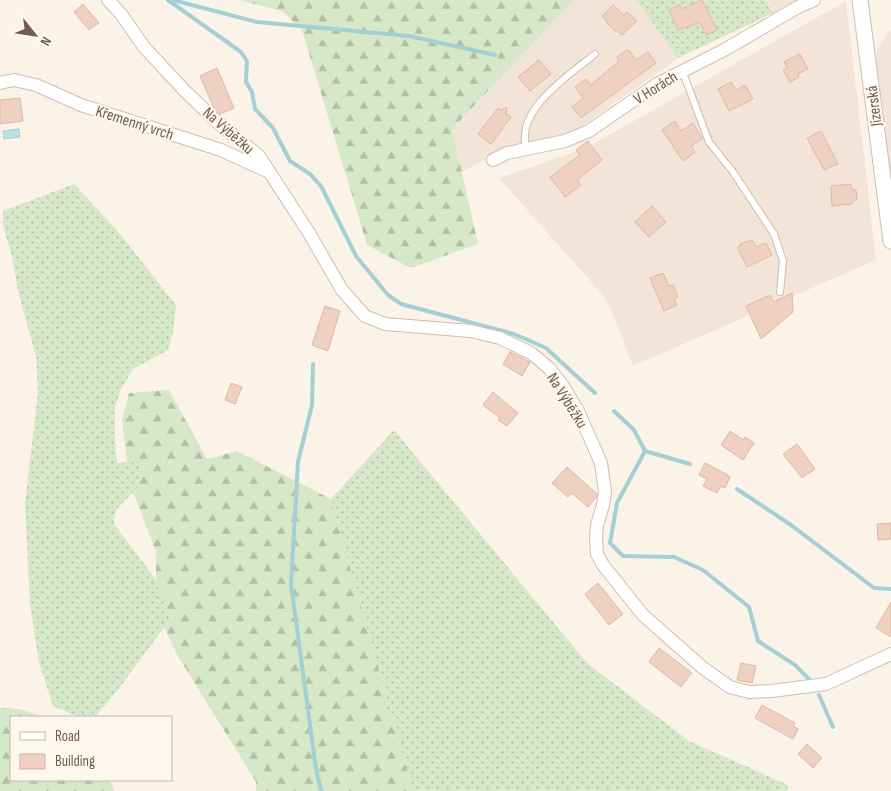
<svg xmlns="http://www.w3.org/2000/svg" width="891" height="791" font-family="'Sofia Sans Condensed',sans-serif">
  <defs>
    <pattern id="grass-dots" width="8" height="8" patternUnits="userSpaceOnUse" patternTransform="scale(1.25)"><rect width="8" height="8" fill="#d6e8c7"/><path d="M2 2h.1M6 6h.1" fill="none" stroke="#b2bfa4" stroke-width="1.8" stroke-linecap="round"/></pattern>
    <pattern id="forest-firs" width="22" height="20" patternUnits="userSpaceOnUse" patternTransform="scale(1.25)"><rect width="22" height="20" fill="#d6e8c7"/><path d="M5 1l3.5 6h-7zM16 11l3.5 6h-7z" fill="#b2bfa4"/></pattern>
    <pattern id="water-ripples" width="26" height="14" patternUnits="userSpaceOnUse" patternTransform="scale(1.25)"><rect width="26" height="14" fill="#bde0e4"/><path d="M2 4q2-2 4 0t4 0M15 11q2-2 4 0t4 0" fill="none" stroke="#9eb9bb"/></pattern>
  </defs>
  <rect width="100%" height="100%" fill="#fbf3e8"/>
  <!-- residential -->
  <g fill="#f2e5d7">
    <polygon points="574,0 636,0 678,58 581,127 551,142 485,160 462,172 452,129"/>
    <polygon points="764,0 800,0 773,13"/>
    <polygon points="846,1 876,260 633,366 607,300 499,178 586,148"/>
    <polygon points="891,30 891,197 875,52"/>
  </g>
  <!-- grass -->
  <g fill="url(#grass-dots)">
    <polygon points="636,0 764,0 773,13 678,58"/>
    <polygon points="74,184 116,229 176,305 173,332 168,350 133,369 121,389 115,407 115,442 117,463 141,461 139,486 116,510 114,524 154,577 171,618 117,691 95,717 79,717 53,706 39,662 30,604 25,504 38,393 36,357 18,291 12,257 3,225 3,211"/>
    <polygon points="394,430 587,663 689,741 788,785 787,791 413,791 331,499"/>
  </g>
  <!-- forest -->
  <g fill="url(#forest-firs)">
    <polygon points="240,0 574,0 452,129 478,244 411,268 367,245 302,30 282,11"/>
    <polygon points="169,390 207,459 237,451 331,499 413,791 256,791 256,782 176,653 164,627 171,618 156,583 156,552 133,492 139,486 141,462 127,462 122,420 129,393"/>
    <polygon points="0,708 20,709 43,717 11,717 11,780 110,780 114,791 0,791"/>
  </g>
  <!-- water -->
  <polygon fill="url(#water-ripples)" stroke="#a4cfd5" points="19,129 20,137 4,139 3,131"/>
  <g fill="none" stroke-linecap="round" stroke-linejoin="round">
    <!-- stream -->
    <g stroke="#a4cfd5" stroke-width="4">
      <polyline points="168,0 241,52 247,61 246,82 252,92 255,109 273,128 290,161 310,174 321,186 356,256 388,295 401,304 514,334 546,348 595,393"/>
      <polyline points="173,0 257,22 409,36 495,55"/>
      <polyline points="313,364 312,405 298,462 291,584 316,769 321,791"/>
      <polyline points="614,411 634,430 645,451 617,503 610,543 623,556 674,557 703,570 749,607 758,641 795,665 809,679"/>
      <polyline points="645,451 690,464"/>
      <polyline points="737,489 791,525 874,588 891,589"/>
      <polyline points="819,695 833,727"/>
    </g>
  </g>
  <!-- building -->
  <g fill="#efd1c1" stroke="#e0b8a3">
    <polygon points="702,0 717,30 706,35 700,22 678,30 669,10 680,5 682,9"/>
    <polygon points="83,4 99,23 89,30 74,12"/>
    <polygon points="613,5 624,15 627,12 637,21 622,35 616,30 615,31 606,22 607,21 602,16"/>
    <polygon points="628,49 636,60 648,52 656,63 581,118 572,107 583,98 575,87 586,79 591,85 619,61 617,57"/>
    <polygon points="800,54 808,69 798,74 799,77 790,82 783,70 787,68 784,62"/>
    <polygon points="539,60 551,74 530,91 518,77"/>
    <polygon points="217,68 234,108 220,114 214,108 200,76"/>
    <polygon points="731,82 736,90 745,85 753,99 729,111 718,89"/>
    <polygon points="20,98 23,121 0,124 0,100"/>
    <polygon points="507,107 506,114 511,117 491,144 478,134 498,108 501,110"/>
    <polygon points="675,121 681,131 693,123 702,139 691,146 695,152 683,161 662,130"/>
    <polygon points="821,131 838,164 824,170 807,138"/>
    <polygon points="588,141 602,160 577,180 581,185 565,197 550,177 580,155 576,150"/>
    <polygon points="851,184 852,190 856,190 857,200 853,200 852,204 832,206 831,186"/>
    <polygon points="652,206 666,222 649,237 635,222"/>
    <polygon points="752,240 756,247 766,243 772,255 747,267 738,249 740,244"/>
    <polygon points="663,273 669,286 673,285 678,297 674,299 677,305 664,311 650,278"/>
    <polygon points="792,293 793,312 761,339 746,306 770,295 774,302"/>
    <polygon points="325,306 340,311 328,351 312,345"/>
    <polygon points="510,352 530,362 522,376 503,364"/>
    <polygon points="231,383 242,387 235,404 225,400"/>
    <polygon points="493,392 518,413 507,426 498,420 500,418 483,405"/>
    <polygon points="730,431 743,440 745,437 754,443 743,460 721,445"/>
    <polygon points="797,444 815,469 802,478 783,454"/>
    <polygon points="705,463 728,475 728,476 730,477 725,488 721,486 717,493 703,486 707,479 699,475"/>
    <polygon points="567,467 597,494 596,498 588,507 572,493 568,497 552,483"/>
    <polygon points="891,523 891,539 878,540 877,524"/>
    <polygon points="598,583 623,614 609,625 585,594"/>
    <polygon points="891,602 891,637 876,628"/>
    <polygon points="659,648 692,673 681,687 649,662"/>
    <polygon points="741,663 756,666 752,683 737,680"/>
    <polygon points="762,705 795,723 793,726 798,729 793,739 755,718"/>
    <polygon points="807,744 822,758 813,768 798,754"/>
  </g>
  <g fill="none" stroke-linecap="round" stroke-linejoin="round">
    <!-- service casing -->
    <g stroke="#cfbdb1" stroke-width="8">
      <g id="service">
        <polyline points="682,70 709,142 733,172 774,234 783,261 780,292"/>
        <path d="M527,150C513,111 569,75 595,54"/>
      </g>
    </g>
    <!-- minor casing -->
    <g stroke="#cfbdb1" stroke-width="14">
      <g id="minor">
        <polyline points="108,0 121,14 144,47 184,90 216,121 259,156 309,233 342,290 365,316 385,324 471,331 500,338 531,353 549,368 563,386 578,411 601,463 605,492 603,505 597,525 596,536 597,554 603,565 643,615 703,668 730,687 749,692 772,691 826,684 891,654"/>
        <polyline points="0,83 14,80 36,85 81,105 221,150 269,172"/>
        <polyline points="493,160 507,153 565,141 589,131 657,84 726,49 798,7 814,0"/>
      </g>
    </g>
    <!-- tertiary casing -->
    <g stroke="#cfbdb1" stroke-width="17">
      <polyline id="tertiary" points="860,0 891,241"/>
    </g>
    <!-- service -->
    <use href="#service" stroke="#fff" stroke-width="6"/>
    <!-- minor -->
    <use href="#minor" stroke="#fff" stroke-width="12"/>
    <!-- tertiary -->
    <use href="#tertiary" stroke="#fff" stroke-width="15"/>
  </g>
  <g text-anchor="middle" stroke-width="4" stroke-linejoin="round" paint-order="stroke">
    <!-- street labels -->
    <g font-size="16" fill="#74594d" stroke="#fef7ee">
      <text transform="translate(655 87) rotate(-32)" y="6">V Horách</text>
      <text transform="translate(873 106) rotate(-97)" y="6">Jizerská</text>
      <text transform="translate(135 122) rotate(18)" y="6">Křemenný vrch</text>
      <text transform="translate(229 130) rotate(41)" y="6">Na Výběžku</text>
      <text transform="translate(568 400) rotate(58)" y="6">Na Výběžku</text>
    </g>
  </g>
  <!-- legend -->
  <rect x="10" y="716" width="162" height="65" fill="#fef7ee" stroke="#c7b8ae"/>
  <rect x="20" y="732" width="25" height="8" fill="#ffffff" stroke="#c7b8ae"/>
  <text x="55" y="741" font-size="15" fill="#74594d">Road</text>
  <rect x="20" y="754" width="25" height="15" fill="#efd1c1" stroke="#c7b8ae"/>
  <text x="55" y="766" font-size="15" fill="#74594d">Building</text>
  <!-- north arrow -->
  <g transform="translate(35 35) rotate(120)" stroke="#fef7ee" stroke-width="4" paint-order="stroke">
  <path d="M0-4L9 19L0 12L-9 19Z" fill="#74594d"/>
  <text y="-8" font-size="14" font-weight="bold" text-anchor="middle" fill="#74594d">N</text>
  </g>
</svg>
